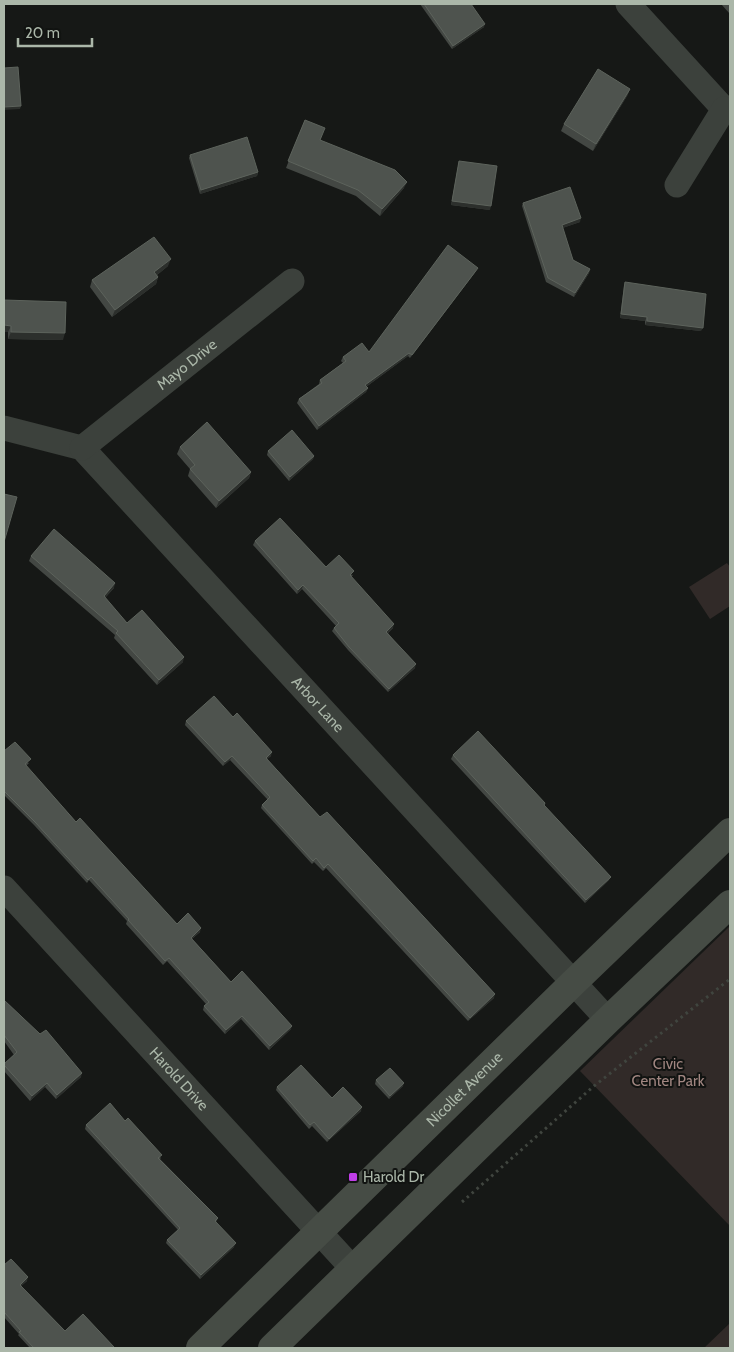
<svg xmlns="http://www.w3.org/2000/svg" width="734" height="1352" font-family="Cabin,sans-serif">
  <rect width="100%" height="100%" fill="#161816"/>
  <!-- green -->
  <g fill="#312a28">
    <polygon points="727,563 730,567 730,606 710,619 689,587"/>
    <polygon points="730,926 730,1226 580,1071"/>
    <polygon points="730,1323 730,1348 704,1348"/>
  </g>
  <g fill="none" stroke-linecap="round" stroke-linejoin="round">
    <!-- path -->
    <polyline stroke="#40453f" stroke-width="3" stroke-dasharray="2.5 4" stroke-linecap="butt" points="462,1202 594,1086 730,979"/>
    <!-- minor -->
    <g stroke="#3c413c" stroke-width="25">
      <polyline points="628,4 724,109 730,108"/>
      <polyline points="677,185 724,109"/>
      <path id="s1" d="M4,428L82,448L608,1020"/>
      <path id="s2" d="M82,448L292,281"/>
      <path id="s3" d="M4,888L353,1269"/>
    </g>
    <!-- secondary -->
    <g stroke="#464c45" stroke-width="28">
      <path id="s4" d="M200,1348L574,982L730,832"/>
      <polyline points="272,1348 608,1020 730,904"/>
    </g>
  </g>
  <!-- wall -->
  <g fill="#434743">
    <polygon points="420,4 471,4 484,27 452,49"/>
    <polygon points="721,4 730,4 730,14"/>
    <polygon points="630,89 627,96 593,151 561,131 564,124"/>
    <polygon points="305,120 320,140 404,188 380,216 356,196 286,168"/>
    <polygon points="190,155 258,172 257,176 200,194 189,158"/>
    <polygon points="459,161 490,210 451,205"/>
    <polygon points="523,203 580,222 562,228 573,260 590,269 589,273 574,297 546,282 522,206"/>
    <polygon points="168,266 157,275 158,277 156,284 112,317 90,287 92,280"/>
    <polygon points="476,271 410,358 408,356 366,387 368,388 366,392 317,430 297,403 299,399 319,384 320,380 343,363 341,361 343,357 369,352"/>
    <polygon points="625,282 701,331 645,325 645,321 620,318 624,285"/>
    <polygon points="4,300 63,340 8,339 8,332"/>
    <polygon points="180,447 251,472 249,478 216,508 188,476 190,469 177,454"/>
    <polygon points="268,451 314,456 313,459 289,481 267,455"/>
    <polygon points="255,541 326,567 353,575 351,577 393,628 388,633 415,668 388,692 348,650 332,631 334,628 336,626 302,589 297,594 253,545"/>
    <polygon points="31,556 114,588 105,598 127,623 183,662 157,685 114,638 115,635 29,561"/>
    <polygon points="233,717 271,756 267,759 320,817 494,998 468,1021 326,868 323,871 314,862 312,864 261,808 262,805 268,800 230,760 223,766 185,725 186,721"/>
    <polygon points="4,751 29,763 26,766 76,822 177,924 200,932 192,939 231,982 291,1029 269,1050 241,1019 225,1034 203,1010 204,1006 206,1004 167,961 163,965 126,924 127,921 89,880 87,883 34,825 4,795"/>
    <polygon points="453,755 545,803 544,806 609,880 585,903 451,759"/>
    <polygon points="4,1000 81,1077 56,1099 45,1087 30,1101 4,1071 4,1064 14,1055 4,1041"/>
    <polygon points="376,1080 403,1086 389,1099 375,1084"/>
    <polygon points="277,1087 332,1098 361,1111 327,1142 312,1126 309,1129 276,1090"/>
    <polygon points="125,1121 161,1158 160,1159 218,1218 216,1222 234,1247 200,1279 166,1243 167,1240 178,1230 85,1129 86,1125"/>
    <polygon points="4,1265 27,1281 21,1286 65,1331 114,1347 114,1348 30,1348 18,1335 19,1334 4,1317"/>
  </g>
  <!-- shaded-wall -->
  <g fill="#2c2f2c">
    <polygon points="485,24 484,27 452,49 453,46"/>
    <polygon points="630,89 627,96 593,151 596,144"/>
    <polygon points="21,106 20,109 4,110 4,107"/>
    <polygon points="258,172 257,176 200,194 201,190"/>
    <polygon points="407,182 404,188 380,216 382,209"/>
    <polygon points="452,201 491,206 490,210 451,205"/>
    <polygon points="581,218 580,222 560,229 562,225"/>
    <polygon points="171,259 168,266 152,279 154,272"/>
    <polygon points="478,268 476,271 410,358 412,355"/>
    <polygon points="590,269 589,273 574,297 575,293"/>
    <polygon points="158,277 156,284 112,317 115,310"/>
    <polygon points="621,314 647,317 645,321 620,318"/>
    <polygon points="647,321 703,328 701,331 645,325"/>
    <polygon points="4,325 11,326 8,332 4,332"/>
    <polygon points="11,332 65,333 63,340 8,339"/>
    <polygon points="409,353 408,356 363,389 365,385"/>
    <polygon points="368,388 366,392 317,430 319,426"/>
    <polygon points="314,456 313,459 289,481 290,477"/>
    <polygon points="251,472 249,478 216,508 219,501"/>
    <polygon points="115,583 114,588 102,601 104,596"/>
    <polygon points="303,585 302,589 297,594 298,590"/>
    <polygon points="394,624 393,628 385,635 386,632"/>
    <polygon points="184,657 183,662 157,685 159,680"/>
    <polygon points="416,664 415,668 388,692 389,689"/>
    <polygon points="272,752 271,756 265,761 266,758"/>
    <polygon points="232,756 230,760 223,766 225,762"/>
    <polygon points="611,877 609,880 585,903 586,900"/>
    <polygon points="201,928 200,932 189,941 191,938"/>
    <polygon points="495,994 494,998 468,1021 470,1018"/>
    <polygon points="242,1016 241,1019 225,1034 226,1030"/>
    <polygon points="292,1026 291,1029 269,1050 270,1046"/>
    <polygon points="82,1073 81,1077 56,1099 57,1095"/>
    <polygon points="47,1083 45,1087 30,1101 32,1096"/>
    <polygon points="404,1083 403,1086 389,1099 390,1096"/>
    <polygon points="362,1107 361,1111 327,1142 329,1139"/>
    <polygon points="236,1243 234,1247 200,1279 201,1275"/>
    <polygon points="28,1277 27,1281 19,1288 20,1285"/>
  </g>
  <!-- building -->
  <g fill="#4e534e" stroke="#5d635c">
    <polygon points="424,4 471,4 485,24 453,46"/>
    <polygon points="18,67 21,106 4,107 4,68"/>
    <polygon points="598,69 630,89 596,144 564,124"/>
    <polygon points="305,120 325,128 320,140 395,170 407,182 382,209 358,190 288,161"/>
    <polygon points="247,137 258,172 201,190 190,155"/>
    <polygon points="459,161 497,166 491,206 452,201"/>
    <polygon points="570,187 581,218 562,225 573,260 590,269 575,293 548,278 523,203"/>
    <polygon points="154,237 171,259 154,272 158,277 115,310 92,280"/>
    <polygon points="448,245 478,268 412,355 409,353 365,385 368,388 319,426 299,399 322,383 320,380 346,361 343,357 362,343 369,352"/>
    <polygon points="625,282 706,294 703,328 647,321 647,317 621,314"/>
    <polygon points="4,300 66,302 65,333 11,332 11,326 4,325"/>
    <polygon points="207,422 251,472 219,501 190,469 195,465 180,447"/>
    <polygon points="292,430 314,456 290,477 268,451"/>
    <polygon points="4,494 17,497 4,542"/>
    <polygon points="280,518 326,567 339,555 354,571 350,575 394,624 386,632 416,664 389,689 349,647 334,628 339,623 303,585 298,590 255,541"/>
    <polygon points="54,529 115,583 104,596 127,623 142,610 184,657 159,680 116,633 118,631 31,556"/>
    <polygon points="214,696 233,717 237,713 272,752 266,758 320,817 327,812 495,994 470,1018 328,864 324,868 316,858 313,861 262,805 270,797 232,756 225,762 186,721"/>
    <polygon points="478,731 545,803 544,805 611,877 586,900 453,755"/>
    <polygon points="15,742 31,759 25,764 76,822 80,818 177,924 188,913 201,928 191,938 231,982 242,971 292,1026 270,1046 242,1016 226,1030 204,1006 209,1002 169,958 165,961 128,920 129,919 91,877 88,880 35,822 4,791 4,751"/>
    <polygon points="4,1000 40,1034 46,1030 82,1073 57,1095 47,1083 32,1096 4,1065 4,1064 17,1052 4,1035"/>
    <polygon points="301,1065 332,1098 343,1087 362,1107 329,1139 314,1122 310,1125 277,1087"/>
    <polygon points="390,1068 404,1083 390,1096 376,1080"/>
    <polygon points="110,1103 125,1121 128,1118 162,1155 158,1158 218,1218 215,1221 236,1243 201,1275 167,1240 180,1228 86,1125"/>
    <polygon points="11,1259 28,1277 20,1285 65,1331 83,1314 114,1347 113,1348 34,1348 19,1332 21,1331 4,1312 4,1265"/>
  </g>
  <!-- markers -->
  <rect fill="#c03ee7" stroke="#111311" stroke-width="2" x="348" y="1172" width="10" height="10" rx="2.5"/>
  <g text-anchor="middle" stroke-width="4" stroke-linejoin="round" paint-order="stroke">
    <!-- street labels -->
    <g font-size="15" fill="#abb7a9" stroke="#111311">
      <text dy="5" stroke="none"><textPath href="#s2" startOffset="134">Mayo Drive</textPath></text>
      <text dy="5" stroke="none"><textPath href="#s1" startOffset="429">Arbor Lane</textPath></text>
      <text dy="5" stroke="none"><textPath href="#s3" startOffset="259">Harold Drive</textPath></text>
      <text dy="5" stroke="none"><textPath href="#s4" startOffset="370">Nicollet Avenue</textPath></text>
    </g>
    <!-- park labels -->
    <g font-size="15" fill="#a18681" stroke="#111311">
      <text x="668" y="1069">Civic<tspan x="668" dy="17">Center Park</tspan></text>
    </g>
    <!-- poi labels -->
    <g font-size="15" fill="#abb7a9" stroke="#111311" text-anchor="start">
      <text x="363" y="1182">Harold Dr</text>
    </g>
  </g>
  <!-- border -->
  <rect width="734" height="1352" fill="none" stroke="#abb7a9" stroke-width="10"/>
  <!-- scale -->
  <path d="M18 38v8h74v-8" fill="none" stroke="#abb7a9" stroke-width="2.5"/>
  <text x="25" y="38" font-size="15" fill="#abb7a9" stroke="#111311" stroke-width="4" paint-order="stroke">20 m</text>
</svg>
